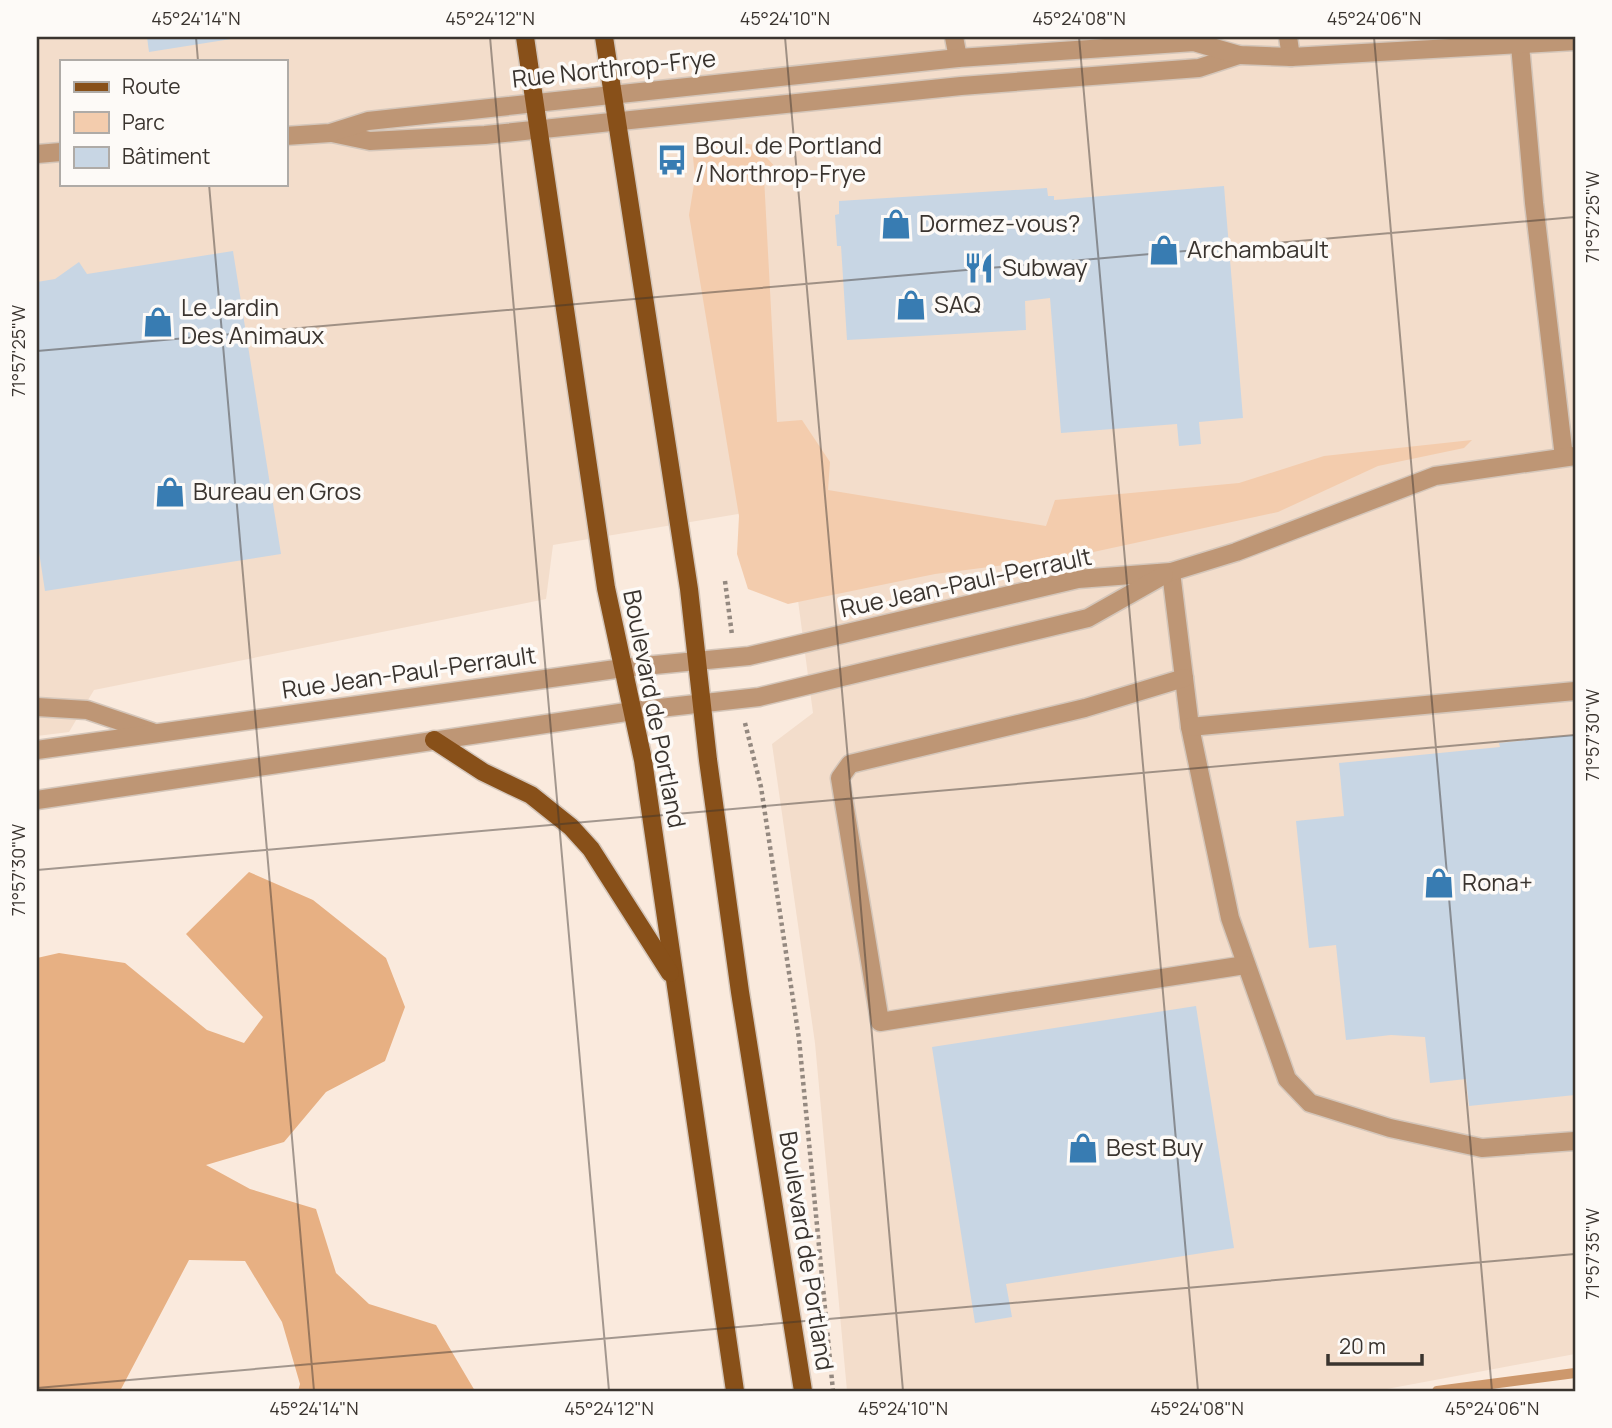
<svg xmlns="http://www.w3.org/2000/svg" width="1612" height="1428" font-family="Manrope,sans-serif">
  <rect width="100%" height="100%" fill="#faeadd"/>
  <!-- built -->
  <path fill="#f3ddcb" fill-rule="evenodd" d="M37,37H1575V1354L1376,1391H847L815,1043L772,744L813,713L797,593L744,513L553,545L546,599L94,690L69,732L37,736ZM61,61H285V184H61Z"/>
  <!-- green -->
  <polygon fill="#f3ccad" points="737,142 755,145 779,171 764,177 777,422 802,420 830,462 828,490 1046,526 1055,500 1239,483 1324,456 1472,440 1464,448 1378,466 1278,512 1075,556 935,574 788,604 748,589 737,554 739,516 689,215 695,178 693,157 714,146"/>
  <!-- forest -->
  <polygon fill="#e7b083" points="249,872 313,900 386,958 405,1007 385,1061 326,1092 284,1142 206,1165 250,1189 316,1209 336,1273 369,1304 436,1325 475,1391 298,1391 300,1384 282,1322 245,1261 189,1260 120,1391 37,1391 37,958 59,953 125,963 207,1030 244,1043 263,1017 186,934"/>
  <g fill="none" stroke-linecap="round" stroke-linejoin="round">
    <!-- stream -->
    <polyline stroke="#cd986c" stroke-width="10" points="1437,1391 1575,1373"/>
  </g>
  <!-- building -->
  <g fill="#c8d6e4">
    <polygon points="147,37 231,37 231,39 149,52"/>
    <polygon points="1224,186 1243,418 1199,422 1201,444 1179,446 1177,424 1061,433 1050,298 1025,301 1026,330 847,340 841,246 837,246 835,215 839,214 839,201 1047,188 1048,196 1054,196 1054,200"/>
    <polygon points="233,251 281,554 45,591 37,539 37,282 55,279 79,262 87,274"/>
    <polygon points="1575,735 1575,1095 1469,1106 1466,1079 1430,1083 1425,1037 1391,1035 1346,1040 1336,945 1309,948 1296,821 1344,816 1339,763 1500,747 1499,743"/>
    <polygon points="1196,1006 1234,1248 1006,1284 1012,1317 975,1323 932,1047"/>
  </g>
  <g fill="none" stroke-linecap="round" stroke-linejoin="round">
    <!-- minor casing -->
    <g stroke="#d4c6ba" stroke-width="21">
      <g id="minor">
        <polyline points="954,37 958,58"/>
        <polyline points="1288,37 1291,57"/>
        <polyline points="1520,45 1534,203 1564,457"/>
        <polyline points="332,133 370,141 485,135 961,86 1199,68 1239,55"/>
        <polyline points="285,136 330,133 368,121 958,58 1194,42 1239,55 1291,57 1575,41"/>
        <polyline points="37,154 61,152"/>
        <polyline points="1171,572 1190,727 1230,918 1287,1079 1310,1103 1390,1128 1482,1148 1575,1141"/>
        <polyline points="1184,678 1085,708 850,764 840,778 880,1022 1245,965"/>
        <polyline points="37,707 87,710 152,732"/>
        <polyline points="1190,727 1575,691"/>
        <polyline points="37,750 623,668 749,656 1078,579 1171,572 1236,552 1435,476 1575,456"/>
        <polyline points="37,800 633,711 759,697 1088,618 1164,575"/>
      </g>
    </g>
    <!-- major casing -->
    <g stroke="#d4c6ba" stroke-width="21">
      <g id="major">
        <polyline points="525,37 606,588 643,760 735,1391"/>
        <polyline points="604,37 689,589 708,760 740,992 803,1391"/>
        <polyline points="434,740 483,772 531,795 571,827 591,849 670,973"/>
      </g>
    </g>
    <!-- path -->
    <g stroke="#948980" stroke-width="4.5" stroke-dasharray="3.5 3.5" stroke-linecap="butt">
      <polyline points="725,581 732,635"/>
      <polyline points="745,723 761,787 799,1039 833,1391"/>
    </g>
    <!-- minor -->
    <use href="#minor" stroke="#be9675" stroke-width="18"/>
    <!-- major -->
    <use href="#major" stroke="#885019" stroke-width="18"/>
  </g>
  <!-- ticks -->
  <path fill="none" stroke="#3a342f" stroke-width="2" stroke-opacity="0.45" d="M196,37L198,61M490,37L609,1391M785,37L903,1391M1079,37L1198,1391M1374,37L1492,1391M209,184L314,1391M37,351L1575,217M37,870L1575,735M37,1388L1575,1254"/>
  <!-- icons -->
  <defs>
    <g id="bus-bare" transform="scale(2.415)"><path d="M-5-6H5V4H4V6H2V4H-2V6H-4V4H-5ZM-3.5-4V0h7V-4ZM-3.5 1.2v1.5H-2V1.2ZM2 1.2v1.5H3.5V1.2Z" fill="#387cb2" stroke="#fdfaf7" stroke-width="2.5" paint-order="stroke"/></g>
    <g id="shop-bare" transform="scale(2.415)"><path d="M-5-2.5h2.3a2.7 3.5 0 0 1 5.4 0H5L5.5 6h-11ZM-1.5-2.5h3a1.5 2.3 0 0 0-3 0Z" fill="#387cb2" stroke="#fdfaf7" stroke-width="2.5" paint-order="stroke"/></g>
    <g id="restaurant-bare" transform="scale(2.415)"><path d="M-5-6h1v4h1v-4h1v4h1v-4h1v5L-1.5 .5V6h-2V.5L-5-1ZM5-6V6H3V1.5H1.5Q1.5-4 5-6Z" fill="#387cb2" stroke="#fdfaf7" stroke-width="2.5" paint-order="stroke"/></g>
  </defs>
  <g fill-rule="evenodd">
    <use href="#bus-bare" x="672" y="160"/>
    <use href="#shop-bare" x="896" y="224"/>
    <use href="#shop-bare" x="1164" y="250"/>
    <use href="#restaurant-bare" x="979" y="268"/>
    <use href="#shop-bare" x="911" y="305"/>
    <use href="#shop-bare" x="158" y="322"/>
    <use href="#shop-bare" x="170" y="492"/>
    <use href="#shop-bare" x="1439" y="883"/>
    <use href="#shop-bare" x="1083" y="1148"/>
  </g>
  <g text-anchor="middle" stroke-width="7" stroke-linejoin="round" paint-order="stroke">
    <!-- street labels -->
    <g font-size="24" fill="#3a342f" stroke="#fdfaf7">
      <text transform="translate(614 69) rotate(-6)" y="8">Rue Northrop-Frye</text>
      <text transform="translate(966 583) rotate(-12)" y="8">Rue Jean-Paul-Perrault</text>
      <text transform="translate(409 673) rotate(-8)" y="8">Rue Jean-Paul-Perrault</text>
      <text transform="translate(654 709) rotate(79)" y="8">Boulevard de Portland</text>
      <text transform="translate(806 1251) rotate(81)" y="8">Boulevard de Portland</text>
    </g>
    <!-- poi labels -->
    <g font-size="24" fill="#3a342f" stroke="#fdfaf7" text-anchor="start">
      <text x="695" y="154">Boul. de Portland<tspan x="695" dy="28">/ Northrop-Frye</tspan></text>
      <text x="919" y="232">Dormez-vous?</text>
      <text x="1187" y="258">Archambault</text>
      <text x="1002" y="276">Subway</text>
      <text x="934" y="313">SAQ</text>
      <text x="181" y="316">Le Jardin<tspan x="181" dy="28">Des Animaux</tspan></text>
      <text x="193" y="500">Bureau en Gros</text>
      <text x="1462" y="891">Rona+</text>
      <text x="1106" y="1156">Best Buy</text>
    </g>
  </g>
  <!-- border -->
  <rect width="1612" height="1428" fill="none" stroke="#fdfaf7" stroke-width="77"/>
  <!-- legend -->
  <rect x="60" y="60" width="228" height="126" fill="#fdfaf7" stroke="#afaba7" stroke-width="2"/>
  <rect x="74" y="82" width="35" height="10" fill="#885019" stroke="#afaba7" stroke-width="2"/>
  <text x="122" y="94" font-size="21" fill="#3a342f">Route</text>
  <rect x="74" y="112" width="35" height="21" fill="#f3ccad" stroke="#afaba7" stroke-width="2"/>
  <text x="122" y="130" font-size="21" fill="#3a342f">Parc</text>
  <rect x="74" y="147" width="35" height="21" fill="#c8d6e4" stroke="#afaba7" stroke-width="2"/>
  <text x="122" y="164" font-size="21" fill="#3a342f">Bâtiment</text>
  <!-- scale -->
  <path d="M1328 1354v10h94v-10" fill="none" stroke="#3a342f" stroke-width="3.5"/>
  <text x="1339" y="1354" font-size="21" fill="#3a342f" stroke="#fdfaf7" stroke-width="5" paint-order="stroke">20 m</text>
  <rect x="38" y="38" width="1536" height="1352" fill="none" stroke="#3a342f" stroke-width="2.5"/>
  <g font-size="18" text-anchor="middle" fill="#3a342f">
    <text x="196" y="25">45°24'14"N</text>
    <text x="490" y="25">45°24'12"N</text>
    <text x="785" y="25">45°24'10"N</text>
    <text x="1079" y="25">45°24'08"N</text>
    <text x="1374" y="25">45°24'06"N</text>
    <text transform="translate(1593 217) rotate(-90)" y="6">71°57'25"W</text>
    <text transform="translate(19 351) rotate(-90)" y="6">71°57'25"W</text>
    <text transform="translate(1593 735) rotate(-90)" y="6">71°57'30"W</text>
    <text transform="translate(19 870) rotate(-90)" y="6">71°57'30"W</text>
    <text transform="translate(1593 1254) rotate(-90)" y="6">71°57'35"W</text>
    <text x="314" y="1415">45°24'14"N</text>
    <text x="609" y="1415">45°24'12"N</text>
    <text x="903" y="1415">45°24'10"N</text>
    <text x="1197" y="1415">45°24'08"N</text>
    <text x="1492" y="1415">45°24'06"N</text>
  </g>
</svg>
